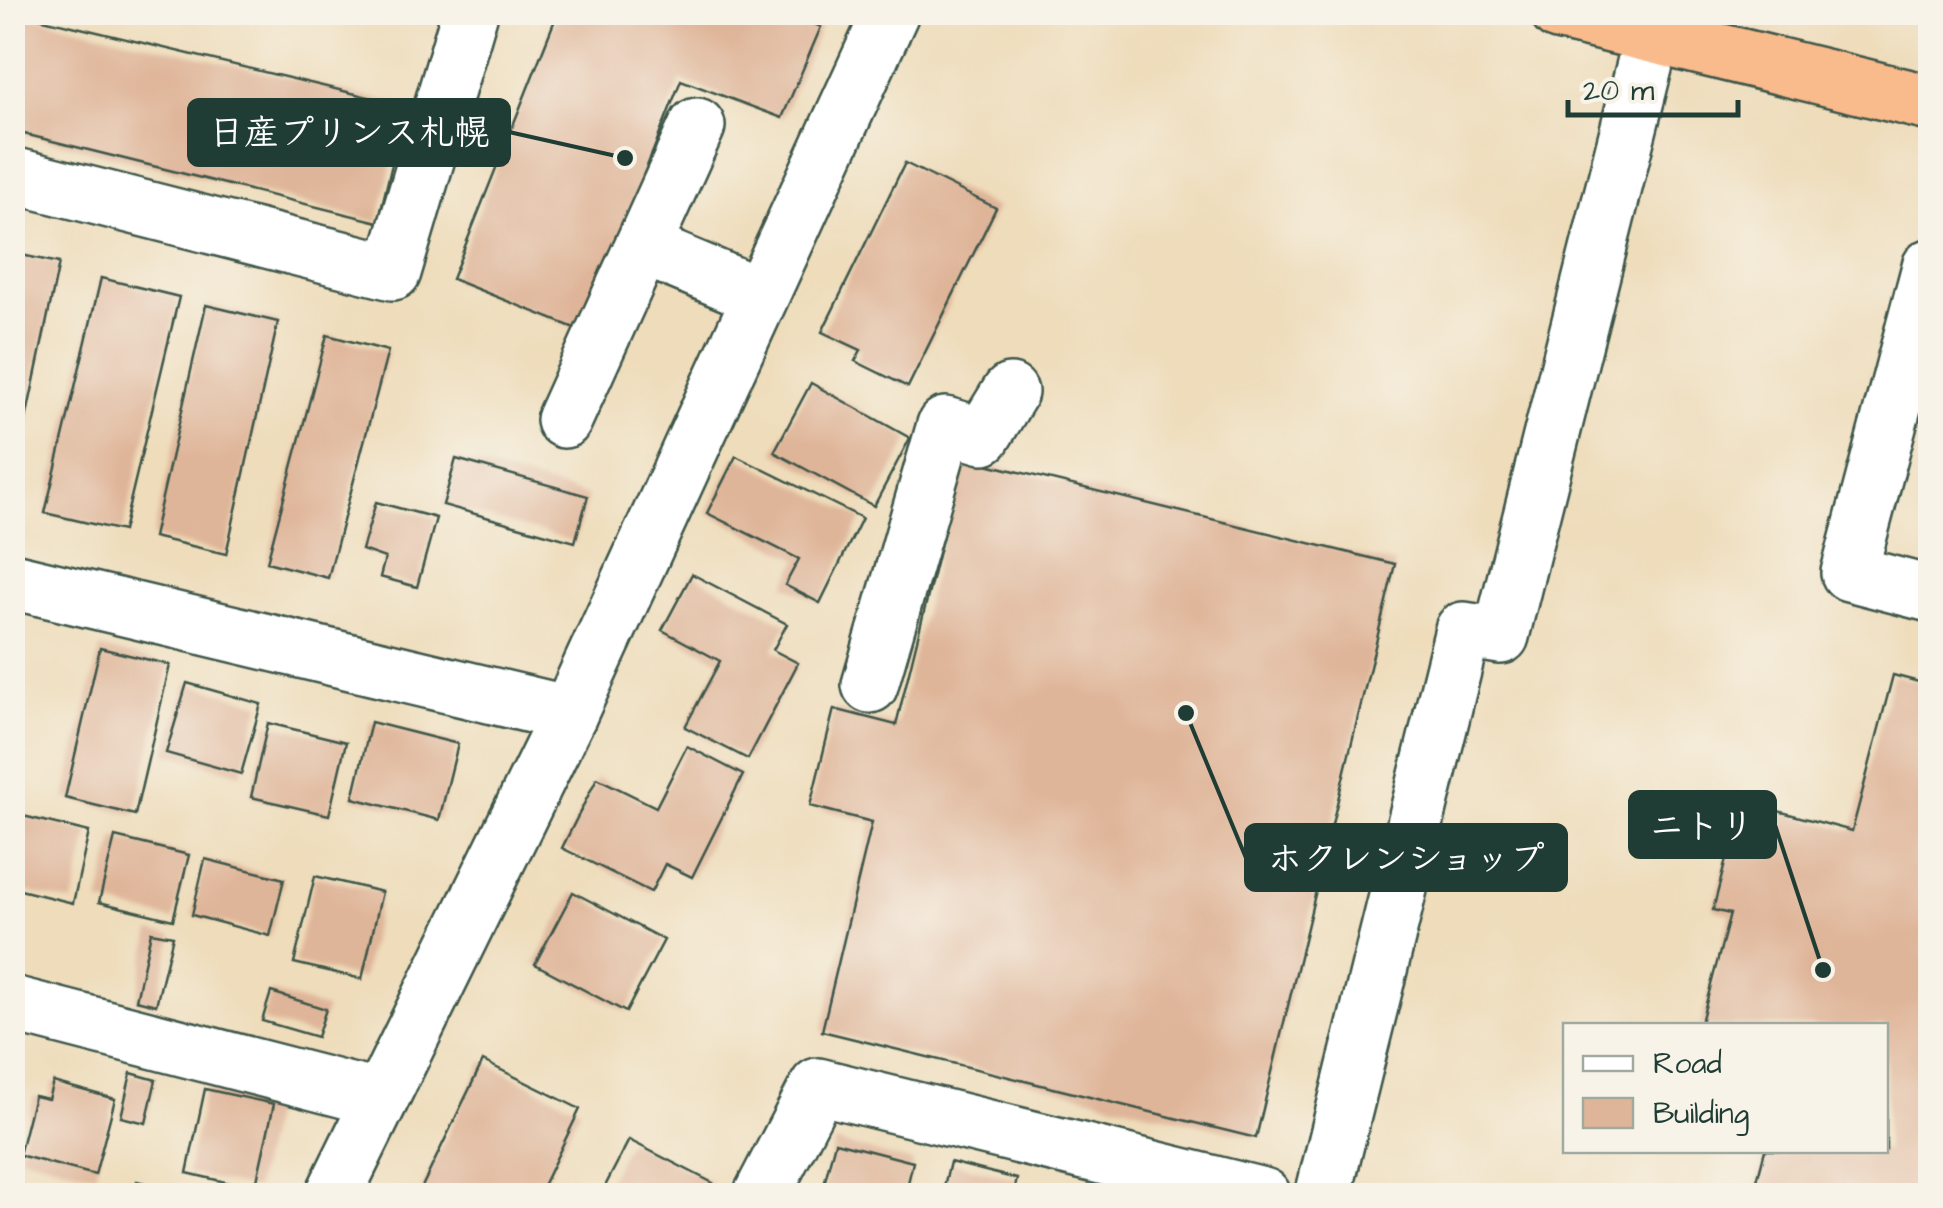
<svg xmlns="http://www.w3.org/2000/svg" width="1943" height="1208" font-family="'Architects Daughter','Klee One',sans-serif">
  <rect width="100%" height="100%" fill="#f7f3e8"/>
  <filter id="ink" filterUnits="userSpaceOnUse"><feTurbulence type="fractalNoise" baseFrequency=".01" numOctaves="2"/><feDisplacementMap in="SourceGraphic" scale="20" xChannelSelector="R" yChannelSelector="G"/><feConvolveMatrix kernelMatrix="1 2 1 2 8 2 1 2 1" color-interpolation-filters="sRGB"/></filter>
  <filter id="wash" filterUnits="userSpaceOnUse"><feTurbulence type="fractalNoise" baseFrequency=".0048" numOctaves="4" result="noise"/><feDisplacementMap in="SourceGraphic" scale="40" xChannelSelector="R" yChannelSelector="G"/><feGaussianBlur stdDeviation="2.25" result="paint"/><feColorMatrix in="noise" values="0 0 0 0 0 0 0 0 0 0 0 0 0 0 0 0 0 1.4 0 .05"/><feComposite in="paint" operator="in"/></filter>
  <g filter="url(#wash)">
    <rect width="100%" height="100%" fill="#eedcba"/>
    <g id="blocks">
      <!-- building -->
      <g fill="#dfb599">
        <polygon points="14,12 406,106 378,222 12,131"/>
        <polygon points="558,12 788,12 821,27 782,118 681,80 582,331 452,279"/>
        <polygon points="905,163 996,208 908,387 855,361 861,350 822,332"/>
        <polygon points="12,253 59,263 14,476 12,476"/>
        <polygon points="101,278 179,297 123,531 45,513"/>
        <polygon points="206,305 278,322 226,554 153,537"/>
        <polygon points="327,335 388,351 328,578 267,562"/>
        <polygon points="811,383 910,438 874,506 774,452"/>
        <polygon points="736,456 862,518 820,603 785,585 799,559 707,513"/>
        <polygon points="962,458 1395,564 1256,1138 822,1031 872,822 810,806 834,709 896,725"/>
        <polygon points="456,459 588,496 575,542 443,505"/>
        <polygon points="376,502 436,518 417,587 380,577 385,558 362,550"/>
        <polygon points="692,574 787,624 773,650 798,663 748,759 685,727 720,661 662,630"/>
        <polygon points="100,648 170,665 135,815 65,798"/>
        <polygon points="1893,675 1930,685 1930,1196 1753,1196 1765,1150 1886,1150 1886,1026 1700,1026 1730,914 1713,910 1741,801 1852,831"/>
        <polygon points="187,683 261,704 241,774 166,753"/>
        <polygon points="371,722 458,744 439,820 353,798"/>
        <polygon points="268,723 346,742 329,815 251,797"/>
        <polygon points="687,746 743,775 692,877 665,864 651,892 562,848 597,778 656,807"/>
        <polygon points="15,814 89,832 73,903 12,888"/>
        <polygon points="115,837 189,855 173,920 99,902"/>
        <polygon points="205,859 284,879 270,936 192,915"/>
        <polygon points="315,876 382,892 362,979 294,963"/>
        <polygon points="573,892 664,940 626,1012 535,964"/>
        <polygon points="151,932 173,936 156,1005 136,1000"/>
        <polygon points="271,992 326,1009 317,1037 262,1021"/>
        <polygon points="483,1061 580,1109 538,1196 430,1196 420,1191"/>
        <polygon points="131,1073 156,1080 146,1123 121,1117"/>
        <polygon points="53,1082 115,1099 95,1175 19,1155 34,1096 48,1099"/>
        <polygon points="205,1089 274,1104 255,1189 187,1173"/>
        <polygon points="629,1140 713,1183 706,1196 600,1196"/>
        <polygon points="835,1142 913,1162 905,1196 821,1196"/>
        <polygon points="950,1162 1017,1179 1013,1196 942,1196"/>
        <polygon points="137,1181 189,1194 189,1196 133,1196"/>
      </g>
    </g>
  </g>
  <g filter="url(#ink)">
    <use href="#blocks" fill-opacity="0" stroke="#3e5548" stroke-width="2.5"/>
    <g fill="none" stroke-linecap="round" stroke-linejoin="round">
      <!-- minor casing -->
      <g stroke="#3e5548" stroke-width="60">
        <g id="minor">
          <polyline points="12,175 393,272 470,12"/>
          <polyline points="643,247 760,296"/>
          <polyline points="1930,267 1849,573 1930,594"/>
          <polyline points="564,420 697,126"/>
          <polyline points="12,581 569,714"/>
          <polyline points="870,685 945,425 983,436 1010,392"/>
          <polyline points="12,1004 380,1099"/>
          <polyline points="333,1196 569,714 891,12"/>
          <polyline points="761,1196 818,1086 1263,1196"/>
          <polyline points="1323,1196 1463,630 1501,636 1658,12"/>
        </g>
      </g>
      <!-- highway casing -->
      <g stroke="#3e5548" stroke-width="60">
        <polyline id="highway" points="1558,12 1930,103"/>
      </g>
      <!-- minor -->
      <use href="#minor" stroke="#fff" stroke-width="55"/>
      <!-- highway -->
      <use href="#highway" stroke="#fabb8c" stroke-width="55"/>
    </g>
  </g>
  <!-- callouts -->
  <path fill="none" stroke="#1f3d34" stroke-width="4" d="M625 158L509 132M1823 970L1775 825M1186 713L1246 858"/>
  <g fill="#1f3d34" stroke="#f7f3e8" stroke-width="4">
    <circle cx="625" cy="158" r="10"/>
    <circle cx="1823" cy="970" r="10"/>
    <circle cx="1186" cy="713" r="10"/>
  </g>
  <g fill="#1f3d34" stroke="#1f3d34" stroke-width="4">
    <rect x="189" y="100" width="320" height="65" rx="10"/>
    <rect x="1630" y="792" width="145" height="65" rx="10"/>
    <rect x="1246" y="825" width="320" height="65" rx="10"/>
  </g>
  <g font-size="35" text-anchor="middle" font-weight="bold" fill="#fff">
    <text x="349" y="144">日産プリンス札幌</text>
    <text x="1702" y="837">ニトリ</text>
    <text x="1406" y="870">ホクレンショップ</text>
  </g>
  <!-- margin -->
  <rect width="1943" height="1208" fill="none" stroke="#f7f3e8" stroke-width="50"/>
  <!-- legend -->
  <rect x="1563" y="1023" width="325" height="130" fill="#f7f3e8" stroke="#a1aaa0" stroke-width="2.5"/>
  <rect x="1583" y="1056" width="50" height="15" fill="#ffffff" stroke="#a1aaa0" stroke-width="2.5"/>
  <text x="1653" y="1073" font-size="30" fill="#1f3d34">Road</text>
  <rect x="1583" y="1098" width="50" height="30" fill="#dfb599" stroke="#a1aaa0" stroke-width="2.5"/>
  <text x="1653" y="1123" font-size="30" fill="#1f3d34">Building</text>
  <!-- scale -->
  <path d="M1568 100v15h170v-15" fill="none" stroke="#1f3d34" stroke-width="5"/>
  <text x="1583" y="100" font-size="30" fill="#1f3d34" stroke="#f7f3e8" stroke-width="8" paint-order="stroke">20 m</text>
</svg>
